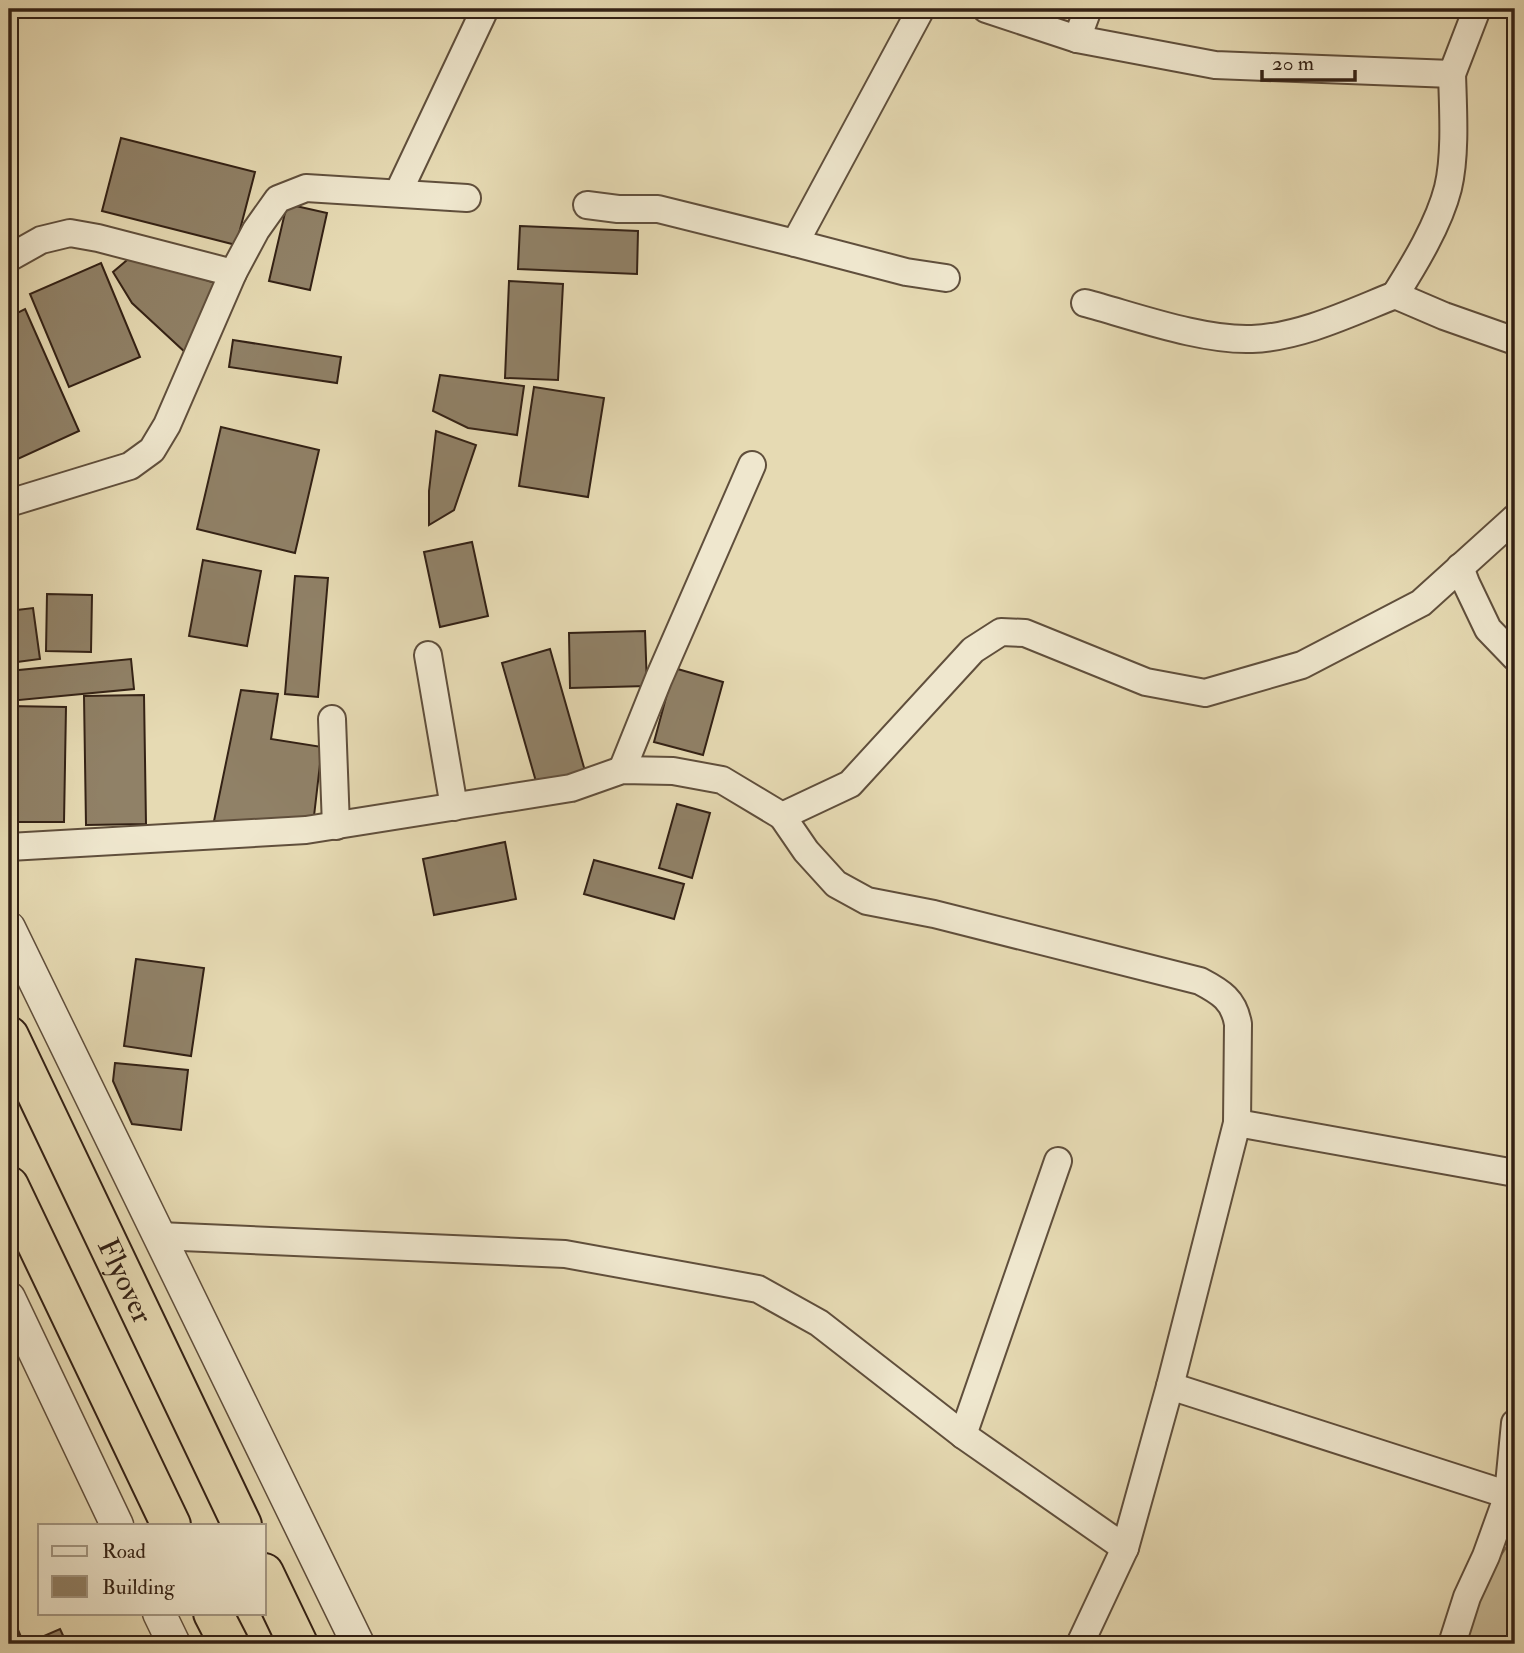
<svg xmlns="http://www.w3.org/2000/svg" width="1524" height="1653" font-family="'IM FELL Double Pica',serif">
  <rect width="100%" height="100%" fill="#e6dab3"/>
  <filter id="stains"><feTurbulence type="fractalNoise" baseFrequency=".00286" numOctaves="4"/><feColorMatrix values="0 0 0 0 .2 0 0 0 0 .09 0 0 0 0 .02 0 0 0 .5 -.17"/></filter>
  <radialGradient id="worn" r=".72"><stop offset=".6" stop-color="#630" stop-opacity="0"/><stop offset="1" stop-color="#630" stop-opacity=".3"/></radialGradient>
  <!-- green -->
  <polygon fill="#c8bb98" stroke="#7e6e56" stroke-width="2" points="1515,1535 1515,1644 1458,1644 1467,1604"/>
  <!-- building -->
  <g fill="#908167" stroke="#332115" stroke-width="2">
    <polygon points="121,138 255,172 236,245 102,211"/>
    <polygon points="287,204 327,213 310,290 269,281"/>
    <polygon points="520,226 638,231 637,274 518,269"/>
    <polygon points="133,255 218,284 187,354 132,303 113,272"/>
    <polygon points="101,263 140,357 69,387 30,294"/>
    <polygon points="509,281 563,284 558,380 505,378"/>
    <polygon points="25,309 79,431 9,463 9,317"/>
    <polygon points="233,340 341,357 337,383 229,367"/>
    <polygon points="440,375 524,386 517,435 468,428 433,411"/>
    <polygon points="534,387 604,398 588,497 519,486"/>
    <polygon points="221,427 319,450 295,553 197,529"/>
    <polygon points="436,431 476,445 454,510 429,525 429,491"/>
    <polygon points="472,542 488,616 440,627 424,552"/>
    <polygon points="203,560 261,571 247,646 189,636"/>
    <polygon points="295,576 328,578 318,697 285,694"/>
    <polygon points="47,594 92,595 91,652 46,651"/>
    <polygon points="33,608 40,659 9,663 9,611"/>
    <polygon points="645,631 647,686 570,688 569,633"/>
    <polygon points="550,649 585,771 537,785 502,663"/>
    <polygon points="131,659 134,689 9,701 9,671"/>
    <polygon points="674,668 723,682 703,755 654,742"/>
    <polygon points="241,690 278,694 271,739 322,747 314,816 287,825 214,821"/>
    <polygon points="144,695 146,824 86,825 84,696"/>
    <polygon points="9,706 66,707 64,822 9,822"/>
    <polygon points="677,804 710,813 692,878 659,868"/>
    <polygon points="505,842 516,899 434,915 423,859"/>
    <polygon points="594,860 684,884 674,919 584,894"/>
    <polygon points="136,959 204,968 191,1056 124,1046"/>
    <polygon points="115,1063 188,1070 181,1130 132,1124 113,1081"/>
    <polygon points="13,1618 24,1644 9,1644 9,1620"/>
    <polygon points="60,1629 67,1644 31,1644 30,1642"/>
  </g>
  <g fill="none" stroke-linecap="round" stroke-linejoin="round">
    <!-- minor casing -->
    <g stroke="#604f3c" stroke-width="30">
      <g id="minor">
        <polyline points="986,9 1077,39 1215,65 1452,74 1477,9"/>
        <polyline points="1077,39 1088,9"/>
        <polyline points="398,193 485,9"/>
        <polyline points="587,205 618,209 658,209 795,243 921,9"/>
        <polyline points="795,243 906,272 946,278"/>
        <polyline points="9,258 41,240 70,233 98,238 233,273"/>
        <path d="M1395,295C1414,265 1439,224 1448,188C1456,155 1453,108 1452,74"/>
        <path d="M1085,303C1134,316 1202,341 1252,339C1301,337 1350,313 1395,295L1444,316L1515,341"/>
        <polyline points="9,503 130,466 152,450 167,425 233,273 256,230 278,199 306,188 467,198"/>
        <polyline points="1460,567 1466,583 1488,629 1515,657"/>
        <polyline points="428,655 454,807"/>
        <polyline points="332,719 336,826"/>
        <polyline points="622,770 659,678 752,465"/>
        <path d="M782,816L806,851L836,884L867,901L934,914L1200,981C1221,992 1234,1000 1238,1024L1237,1123"/>
        <polyline points="9,847 306,830 571,788 622,770 673,771 722,780 782,816 850,784 973,650 1001,632 1025,633 1146,682 1205,693 1302,665 1421,603 1515,518"/>
        <polyline points="159,1236 565,1254 758,1289 819,1323 963,1435 1125,1548 1170,1386 1515,1497"/>
        <polyline points="1170,1386 1237,1123 1515,1173"/>
        <polyline points="963,1435 1058,1161"/>
        <polyline points="1080,1644 1125,1548"/>
        <polyline points="1452,1644 1467,1597 1486,1556 1508,1495 1515,1423"/>
      </g>
    </g>
    <!-- tertiary casing -->
    <g stroke="#604f3c" stroke-width="35">
      <g id="tertiary">
        <polyline points="9,928 358,1644"/>
        <polyline points="9,1298 117,1525"/>
        <polyline points="159,1613 174,1644"/>
      </g>
    </g>
    <!-- trunk casing -->
    <g stroke="#332115" stroke-width="42">
      <g id="trunk">
        <path id="s1" d="M9,1036L242,1525"/>
        <polyline points="9,1186 171,1525"/>
        <polyline points="264,1573 298,1644"/>
        <polyline points="213,1613 229,1644"/>
      </g>
    </g>
    <!-- minor -->
    <use href="#minor" stroke="#efe7ce" stroke-width="26"/>
    <!-- tertiary -->
    <use href="#tertiary" stroke="#efe7ce" stroke-width="32"/>
    <!-- trunk -->
    <use href="#trunk" stroke="#e6dab3" stroke-width="38"/>
  </g>
  <g text-anchor="middle" stroke-width="7" stroke-linejoin="round" paint-order="stroke">
    <!-- street labels -->
    <g font-size="30" fill="#332115" stroke="#efe7ce">
      <text dy="10" stroke="none"><textPath href="#s1" startOffset="271">Flyover</textPath></text>
    </g>
  </g>
  <!-- margin -->
  <rect width="1524" height="1653" fill="none" stroke="#e6dab3" stroke-width="35"/>
  <rect x="10" y="10" width="1503" height="1632" fill="none" stroke="#332115" stroke-width="3.5"/>
  <rect x="18" y="18" width="1489" height="1618" fill="none" stroke="#332115" stroke-width="2"/>
  <!-- legend -->
  <rect x="38" y="1524" width="228" height="91" fill="#efe7ce" stroke="#a49884" stroke-width="2"/>
  <rect x="52" y="1546" width="35" height="10" fill="#efe7ce" stroke="#a49884" stroke-width="2"/>
  <text x="102" y="1558" font-size="21" fill="#332115">Road</text>
  <rect x="52" y="1576" width="35" height="21" fill="#908167" stroke="#a49884" stroke-width="2"/>
  <text x="102" y="1594" font-size="21" fill="#332115">Building</text>
  <!-- scale -->
  <path d="M1262 70v10h93v-10" fill="none" stroke="#332115" stroke-width="3.5"/>
  <text x="1272" y="70" font-size="21" fill="#332115" stroke="#efe7ce" stroke-width="5" paint-order="stroke">20 m</text>
  <rect width="100%" height="100%" filter="url(#stains)"/>
  <rect width="100%" height="100%" fill="url(#worn)"/>
</svg>
